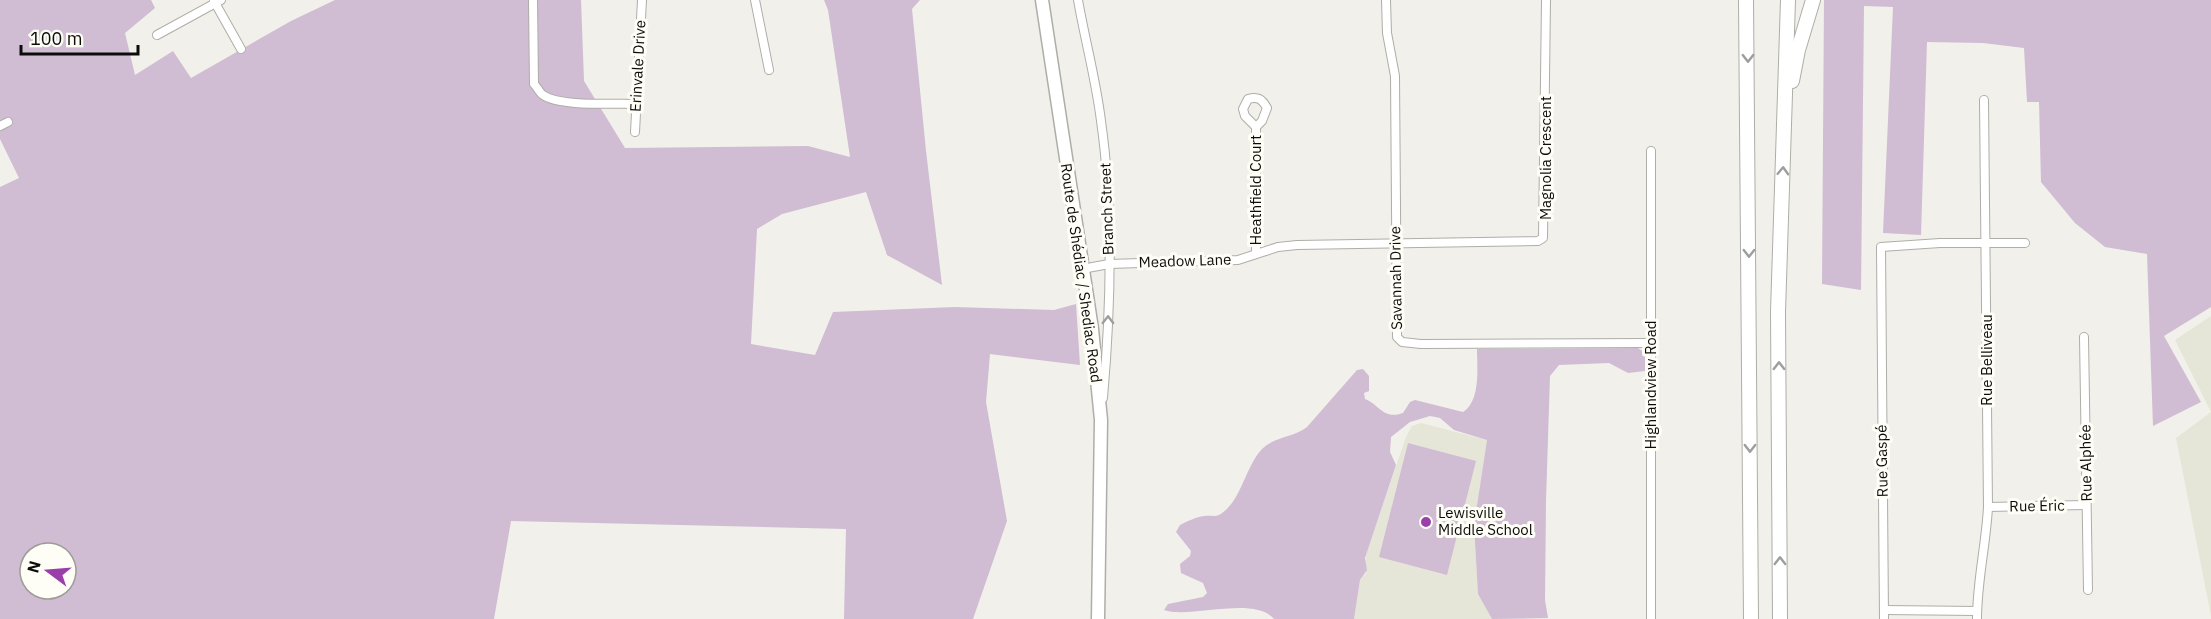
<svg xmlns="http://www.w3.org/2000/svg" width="2211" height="619" font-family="'IBM Plex Sans',sans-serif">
  <rect width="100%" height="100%" fill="#f1f0ea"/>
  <!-- built -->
  <g fill="#e6e6d8">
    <polygon points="2211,316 2211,616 2176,438 2211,412 2175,340"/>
    <polygon points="1421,423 1487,440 1474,525 1478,594 1492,619 1354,619 1360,580 1366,573 1366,554 1406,437 1412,426"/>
  </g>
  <!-- green -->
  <g fill="#d0bcd3" fill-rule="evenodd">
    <path d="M0,0H151L155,8L125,33L135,75L173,51L191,78L291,21L335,0H581L584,81L625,148L808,146L850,157L828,10L824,0H920L912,9L926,151L942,285L887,255L866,192L782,214L757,229L751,344L815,355L833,312L955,307L1054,310L1076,304L1080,365L990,354L986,402L1007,521L973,619H844L846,529L511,521L494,619H0V187L19,178L0,139ZM30,553H66V589H30Z"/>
    <polygon points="1824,0 2211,0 2211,307 2164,336 2201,402 2153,426 2147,254 2105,247 2075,223 2041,182 2039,102 2027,102 2024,48 1983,43 1927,42 1921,235 1883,233 1893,7 1864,6 1861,290 1822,284"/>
    <path d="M1638,348L1645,353V371L1628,373L1609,363L1559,365L1550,376L1546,500L1545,600L1548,618L1492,619L1478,594L1474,525L1487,440L1454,430L1440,418L1430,416L1410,422L1391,437L1390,452L1396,465L1365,558L1367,570L1360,580L1354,619H1274C1254,595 1190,619 1164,610L1168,604L1203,597L1207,593L1203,583L1181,573L1180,564L1190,556L1191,551L1176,532L1180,525C1186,522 1198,516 1205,516C1210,515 1214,517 1219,515C1241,503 1245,467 1262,449C1275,436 1293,438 1307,427L1357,370L1363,369L1369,376V391L1364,393L1365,399C1380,405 1383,420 1403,413L1410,402L1415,400L1463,412C1481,401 1477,367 1477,349Z"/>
    <polygon points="1408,443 1476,461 1447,575 1379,557"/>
  </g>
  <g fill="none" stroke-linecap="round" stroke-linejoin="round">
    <!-- street casing -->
    <g stroke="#aeaea8" stroke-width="10">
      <g id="street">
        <path d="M533,0L534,84C537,87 540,93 543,95C560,107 615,103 636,104"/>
        <polyline points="755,0 769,70"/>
        <path d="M1078,0C1085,40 1096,80 1101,121C1114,212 1111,307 1103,398"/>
        <polyline points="1386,0 1387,33 1395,76 1397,337 1402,342 1421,344 1651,343"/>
        <polyline points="214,1 241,49"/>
        <polyline points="157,35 221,0"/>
        <polyline points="0,126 8,122"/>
        <path d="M1256,127L1245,116L1243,109L1248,99C1258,96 1262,99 1267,108L1262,121L1256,127V253"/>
        <polyline points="635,132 642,0"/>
        <polyline points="1082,269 1109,264 1238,260 1278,247 1297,245 1538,241 1543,238 1546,0"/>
        <polyline points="2084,337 2088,590"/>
        <polyline points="1988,507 2086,505"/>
        <polyline points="1884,610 1977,611"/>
        <polyline points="1651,619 1651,151"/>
        <polyline points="1884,619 1881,247 1940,243 2025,243"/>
        <path d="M1977,619C1977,581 1986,545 1988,507L1984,100"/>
      </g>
    </g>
    <!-- primary casing -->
    <g stroke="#aeaea8" stroke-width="15">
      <polyline id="primary" points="1042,0 1092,329 1101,420 1098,619"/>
    </g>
    <!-- highway casing -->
    <g stroke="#aeaea8" stroke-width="16">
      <g id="highway">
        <polyline points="1746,0 1751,619"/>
        <polyline points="1792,81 1798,50 1813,0"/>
        <polyline points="1780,619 1778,312 1788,0"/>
      </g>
    </g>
    <!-- street -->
    <use href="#street" stroke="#fff" stroke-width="8"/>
    <!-- primary -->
    <use href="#primary" stroke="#fff" stroke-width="12"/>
    <!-- highway -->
    <use href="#highway" stroke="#fff" stroke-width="14"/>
  </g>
  <!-- one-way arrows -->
  <defs><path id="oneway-chevron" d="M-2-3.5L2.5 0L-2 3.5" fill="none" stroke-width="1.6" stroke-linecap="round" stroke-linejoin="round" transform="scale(1.5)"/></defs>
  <g stroke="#9e9e9d">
    <use href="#oneway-chevron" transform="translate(1748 58) rotate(90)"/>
    <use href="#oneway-chevron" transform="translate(1783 171) rotate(-88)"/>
    <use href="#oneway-chevron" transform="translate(1749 253) rotate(90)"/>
    <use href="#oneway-chevron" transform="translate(1108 320) rotate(-89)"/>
    <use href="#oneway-chevron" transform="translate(1779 366) rotate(-90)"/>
    <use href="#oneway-chevron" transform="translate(1750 448) rotate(90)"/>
    <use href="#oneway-chevron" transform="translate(1780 561) rotate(-90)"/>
  </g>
  <!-- markers -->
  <circle fill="#9a3faa" stroke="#fefef7" stroke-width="2" cx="1426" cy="522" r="6"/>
  <g text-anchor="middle" stroke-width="6" stroke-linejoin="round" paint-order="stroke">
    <!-- street labels -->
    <g font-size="15" fill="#0c0c0a" stroke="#fefef7">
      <text transform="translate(638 66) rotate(-87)" y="5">Erinvale Drive</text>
      <text transform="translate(1546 158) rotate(-90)" y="5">Magnolia Crescent</text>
      <text transform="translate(1256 190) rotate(-90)" y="5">Heathfield Court</text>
      <text transform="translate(1107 209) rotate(-92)" y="5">Branch Street</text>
      <text transform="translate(1185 261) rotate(-2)" y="5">Meadow Lane</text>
      <text transform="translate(1081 273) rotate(82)" y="5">Route de Shédiac / Shediac Road</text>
      <text transform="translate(1396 278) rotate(-91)" y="5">Savannah Drive</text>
      <text transform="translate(1987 360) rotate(-90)" y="5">Rue Belliveau</text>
      <text transform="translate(1651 385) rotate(-90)" y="5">Highlandview Road</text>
      <text transform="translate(1882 461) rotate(-91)" y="5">Rue Gaspé</text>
      <text transform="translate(2086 463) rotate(-91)" y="5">Rue Alphée</text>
      <text transform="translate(2037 506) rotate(-1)" y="5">Rue Éric</text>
    </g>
    <!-- poi labels -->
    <g font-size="15" fill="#0c0c0a" stroke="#fefef7" text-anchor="start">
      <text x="1438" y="518">Lewisville<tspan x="1438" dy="17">Middle School</tspan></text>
    </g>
  </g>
  <!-- north arrow -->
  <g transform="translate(48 571) rotate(286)"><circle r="28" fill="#fefef7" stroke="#9d9d98" stroke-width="1.5"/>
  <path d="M0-4.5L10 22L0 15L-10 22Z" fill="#9a3faa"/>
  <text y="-9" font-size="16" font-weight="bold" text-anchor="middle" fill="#0c0c0a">N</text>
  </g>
  <!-- scale -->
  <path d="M21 45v9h117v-9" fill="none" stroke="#0c0c0a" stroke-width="3"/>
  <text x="30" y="45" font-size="18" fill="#0c0c0a" stroke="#fefef7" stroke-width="4.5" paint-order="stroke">100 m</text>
</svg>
